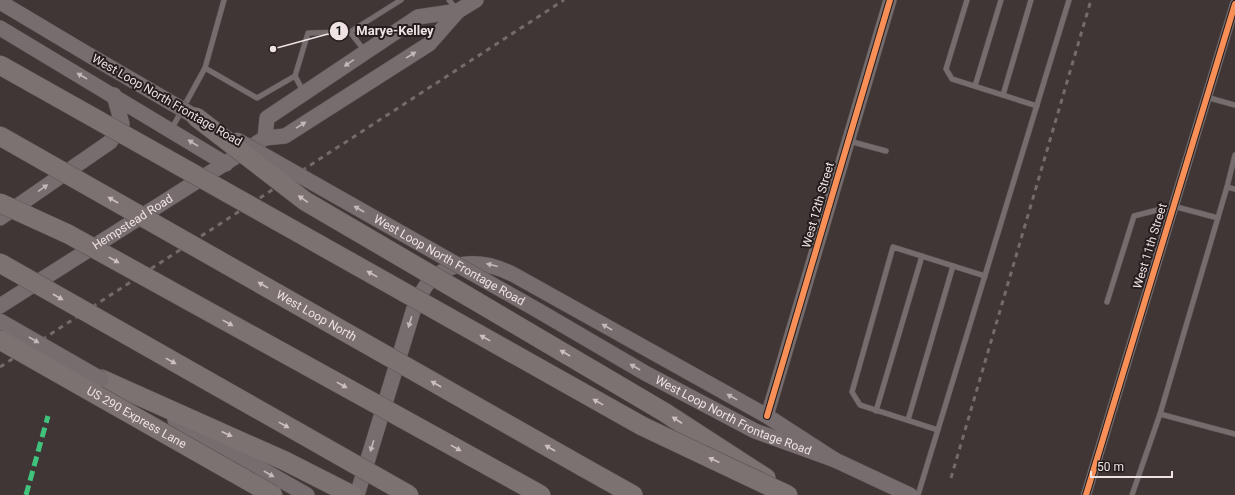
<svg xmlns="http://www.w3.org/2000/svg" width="1235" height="495" font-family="Roboto,sans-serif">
  <rect width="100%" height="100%" fill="#403636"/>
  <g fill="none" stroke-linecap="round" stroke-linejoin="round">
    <!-- service casing -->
    <g stroke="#5b5252" stroke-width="6">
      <g id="service">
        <polyline points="449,0 456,9"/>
        <polyline points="967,0 946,69 952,79 1037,106"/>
        <polyline points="350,32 364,50"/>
        <polyline points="205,68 257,98 295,76 308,33 350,32 401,0"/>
        <polyline points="295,76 304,93"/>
        <polyline points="975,86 1001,0"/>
        <polyline points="1003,95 1031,0"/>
        <polyline points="1206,97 1235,105"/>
        <polyline points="171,130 205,68 224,0"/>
        <polyline points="849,141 886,151"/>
        <polyline points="1227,187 1235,189"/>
        <polyline points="1107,302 1134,216 1173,206 1218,218"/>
        <polyline points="876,411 922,256"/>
        <polyline points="1160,414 1235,434"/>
        <polyline points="908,420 953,266"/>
        <polyline points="938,430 860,405 852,392 893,247 985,276"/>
        <polyline points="918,495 1069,0"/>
        <polyline points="1132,495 1160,414 1227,187 1235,155"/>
      </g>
    </g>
    <!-- minor casing -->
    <g stroke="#5b5252" stroke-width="11">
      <polyline id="minor" points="1086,495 1235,4"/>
    </g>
    <!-- tertiary casing -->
    <g stroke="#5b5252" stroke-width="14">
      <polyline id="tertiary" points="767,416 890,0"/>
    </g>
    <!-- secondary casing -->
    <g stroke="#5b5252" stroke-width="16">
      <g id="secondary">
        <polyline points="0,2 89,55"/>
        <polyline points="0,28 226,164"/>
        <polyline points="265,138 267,118 418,17 458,11"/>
        <polyline points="0,218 110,142 122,124 114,95"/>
        <path id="s1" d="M0,306L265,138L285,136L429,44L458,11L476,0"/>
        <path id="s2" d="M539,311L645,373L755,431L835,460L910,495"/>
        <polyline points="175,420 307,495"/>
        <path d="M357,495L415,305C419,298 423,289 428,283C453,257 487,260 516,276L767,416L835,460"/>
      </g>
    </g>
    <!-- motorway casing -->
    <g stroke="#5b5252" stroke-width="20">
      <g id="motorway">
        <polyline points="469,297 664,412 766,478"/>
        <polyline points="101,379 285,461 352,495"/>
        <polyline points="583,467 633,495"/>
      </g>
    </g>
    <!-- service -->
    <use href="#service" stroke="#746c6d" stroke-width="5"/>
    <!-- minor -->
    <use href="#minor" stroke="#746c6d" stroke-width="10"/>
    <!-- tertiary -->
    <use href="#tertiary" stroke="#746c6d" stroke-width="13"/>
    <!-- secondary -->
    <use href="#secondary" stroke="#776d6e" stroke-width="15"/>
    <!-- motorway -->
    <use href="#motorway" stroke="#7c7272" stroke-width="19"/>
    <!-- rail -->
    <g stroke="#736c6c" stroke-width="3" stroke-dasharray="5 5" stroke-linecap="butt">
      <polyline points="0,367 564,0"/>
      <polyline points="951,478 1091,0"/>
    </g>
    <!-- secondary-bridge casing -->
    <g stroke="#5b5252" stroke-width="16" stroke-linecap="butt">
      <g id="secondary-bridge">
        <polyline points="89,55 206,123"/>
        <path id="s3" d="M237,140L539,311"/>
        <polyline points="0,321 101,379"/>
      </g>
    </g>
    <!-- motorway-bridge casing -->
    <g stroke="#5b5252" stroke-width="20" stroke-linecap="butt">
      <g id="motorway-bridge">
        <polyline points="0,65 642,426 788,495"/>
        <polyline points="196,117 305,201 469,297"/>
        <path id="s4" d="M0,136L583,467"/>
        <polyline points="0,203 68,234 541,495"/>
        <polyline points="0,263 409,495"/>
        <path id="s5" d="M0,340L273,495"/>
      </g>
    </g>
    <!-- secondary-bridge -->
    <use href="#secondary-bridge" stroke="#776d6e" stroke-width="15"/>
    <!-- motorway-bridge -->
    <use href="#motorway-bridge" stroke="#7c7272" stroke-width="19"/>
    <!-- quiet -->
    <polyline stroke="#40c37c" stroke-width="5" stroke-dasharray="10 5" stroke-linecap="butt" points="26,495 48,416"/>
    <!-- cycleway casing -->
    <g stroke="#251c1d" stroke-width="8">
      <g id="cycleway">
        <polyline points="767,416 890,0"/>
        <polyline points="1086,495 1235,4"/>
      </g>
    </g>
    <!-- cycleway -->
    <use href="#cycleway" stroke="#f78f57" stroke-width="6"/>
  </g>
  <!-- one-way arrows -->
  <defs><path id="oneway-solid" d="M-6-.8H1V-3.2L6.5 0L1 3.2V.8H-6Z"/></defs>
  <g fill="#c4b9b9">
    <use href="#oneway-solid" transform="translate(411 55) rotate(-32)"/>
    <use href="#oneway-solid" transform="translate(349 63) rotate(146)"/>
    <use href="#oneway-solid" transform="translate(82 76) rotate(-150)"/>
    <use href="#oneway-solid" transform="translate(301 125) rotate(-32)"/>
    <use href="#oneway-solid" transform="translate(193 143) rotate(-148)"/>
    <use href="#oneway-solid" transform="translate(43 188) rotate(-35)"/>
    <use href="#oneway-solid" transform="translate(359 209) rotate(-150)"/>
    <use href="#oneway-solid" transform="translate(492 265) rotate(-166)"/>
    <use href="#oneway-solid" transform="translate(410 322) rotate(107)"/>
    <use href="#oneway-solid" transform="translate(607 327) rotate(-150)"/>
    <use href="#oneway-solid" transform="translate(34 340) rotate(30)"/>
    <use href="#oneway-solid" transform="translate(635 367) rotate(-150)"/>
    <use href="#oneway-solid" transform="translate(732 397) rotate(-151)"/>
    <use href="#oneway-solid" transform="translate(372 446) rotate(107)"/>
    <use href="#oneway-solid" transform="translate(269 474) rotate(30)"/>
  </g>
  <g fill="#ccc0c0">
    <use href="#oneway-solid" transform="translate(303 199) rotate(-145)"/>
    <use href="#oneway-solid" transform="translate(113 200) rotate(-150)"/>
    <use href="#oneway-solid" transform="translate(114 260) rotate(29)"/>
    <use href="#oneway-solid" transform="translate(372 274) rotate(-151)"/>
    <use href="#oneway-solid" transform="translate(263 285) rotate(-150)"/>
    <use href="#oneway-solid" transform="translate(58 297) rotate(30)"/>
    <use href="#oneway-solid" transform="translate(228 323) rotate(29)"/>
    <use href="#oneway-solid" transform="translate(485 338) rotate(-151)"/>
    <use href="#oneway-solid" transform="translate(565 353) rotate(-150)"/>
    <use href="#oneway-solid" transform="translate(171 361) rotate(29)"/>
    <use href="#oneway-solid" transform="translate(436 384) rotate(-150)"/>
    <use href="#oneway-solid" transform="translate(342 385) rotate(29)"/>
    <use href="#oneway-solid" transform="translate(598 402) rotate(-151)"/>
    <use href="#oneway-solid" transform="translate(677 420) rotate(-147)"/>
    <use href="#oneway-solid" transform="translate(284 425) rotate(29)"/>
    <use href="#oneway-solid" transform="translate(227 434) rotate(25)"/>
    <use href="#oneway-solid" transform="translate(456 448) rotate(29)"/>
    <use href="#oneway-solid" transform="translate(550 448) rotate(-150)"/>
    <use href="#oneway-solid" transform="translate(714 460) rotate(-155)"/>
  </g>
  <g text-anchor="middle" stroke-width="4" stroke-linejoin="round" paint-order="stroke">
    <!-- street labels -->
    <g font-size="12" fill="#eee2e2" stroke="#251c1d">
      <text transform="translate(167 100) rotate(30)" y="4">West Loop North Frontage Road</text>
      <text transform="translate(818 205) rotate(-74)" y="4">West 12th Street</text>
      <text dy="4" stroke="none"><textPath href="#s1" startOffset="157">Hempstead Road</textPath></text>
      <text transform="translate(1150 246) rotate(-73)" y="4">West 11th Street</text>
      <text dy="4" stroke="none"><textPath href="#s3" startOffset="244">West Loop North Frontage Road</textPath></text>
      <text dy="4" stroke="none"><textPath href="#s4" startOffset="364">West Loop North</textPath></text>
      <text dy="4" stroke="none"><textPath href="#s2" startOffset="221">West Loop North Frontage Road</textPath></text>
      <text dy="4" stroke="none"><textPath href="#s5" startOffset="157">US 290 Express Lane</textPath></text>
    </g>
  </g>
  <!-- callouts -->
  <path fill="none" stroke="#eee2e2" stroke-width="1.5" d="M273 49L339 31"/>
  <g fill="#eee2e2" stroke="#251c1d" stroke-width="1.5">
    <circle cx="273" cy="49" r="4"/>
    <circle cx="339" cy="31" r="10"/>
  </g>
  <g font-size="12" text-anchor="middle" font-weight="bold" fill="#111">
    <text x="339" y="35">1</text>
  </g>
  <g font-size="13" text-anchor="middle" font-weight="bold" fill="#eee2e2" stroke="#251c1d" stroke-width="4" stroke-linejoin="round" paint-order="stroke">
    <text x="395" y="35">Marye-Kelley</text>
  </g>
  <!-- scale -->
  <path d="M1091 471v6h81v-6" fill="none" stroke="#eee2e2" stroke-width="2"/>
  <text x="1097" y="471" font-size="12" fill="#eee2e2" stroke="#251c1d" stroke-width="3" paint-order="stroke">50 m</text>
</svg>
